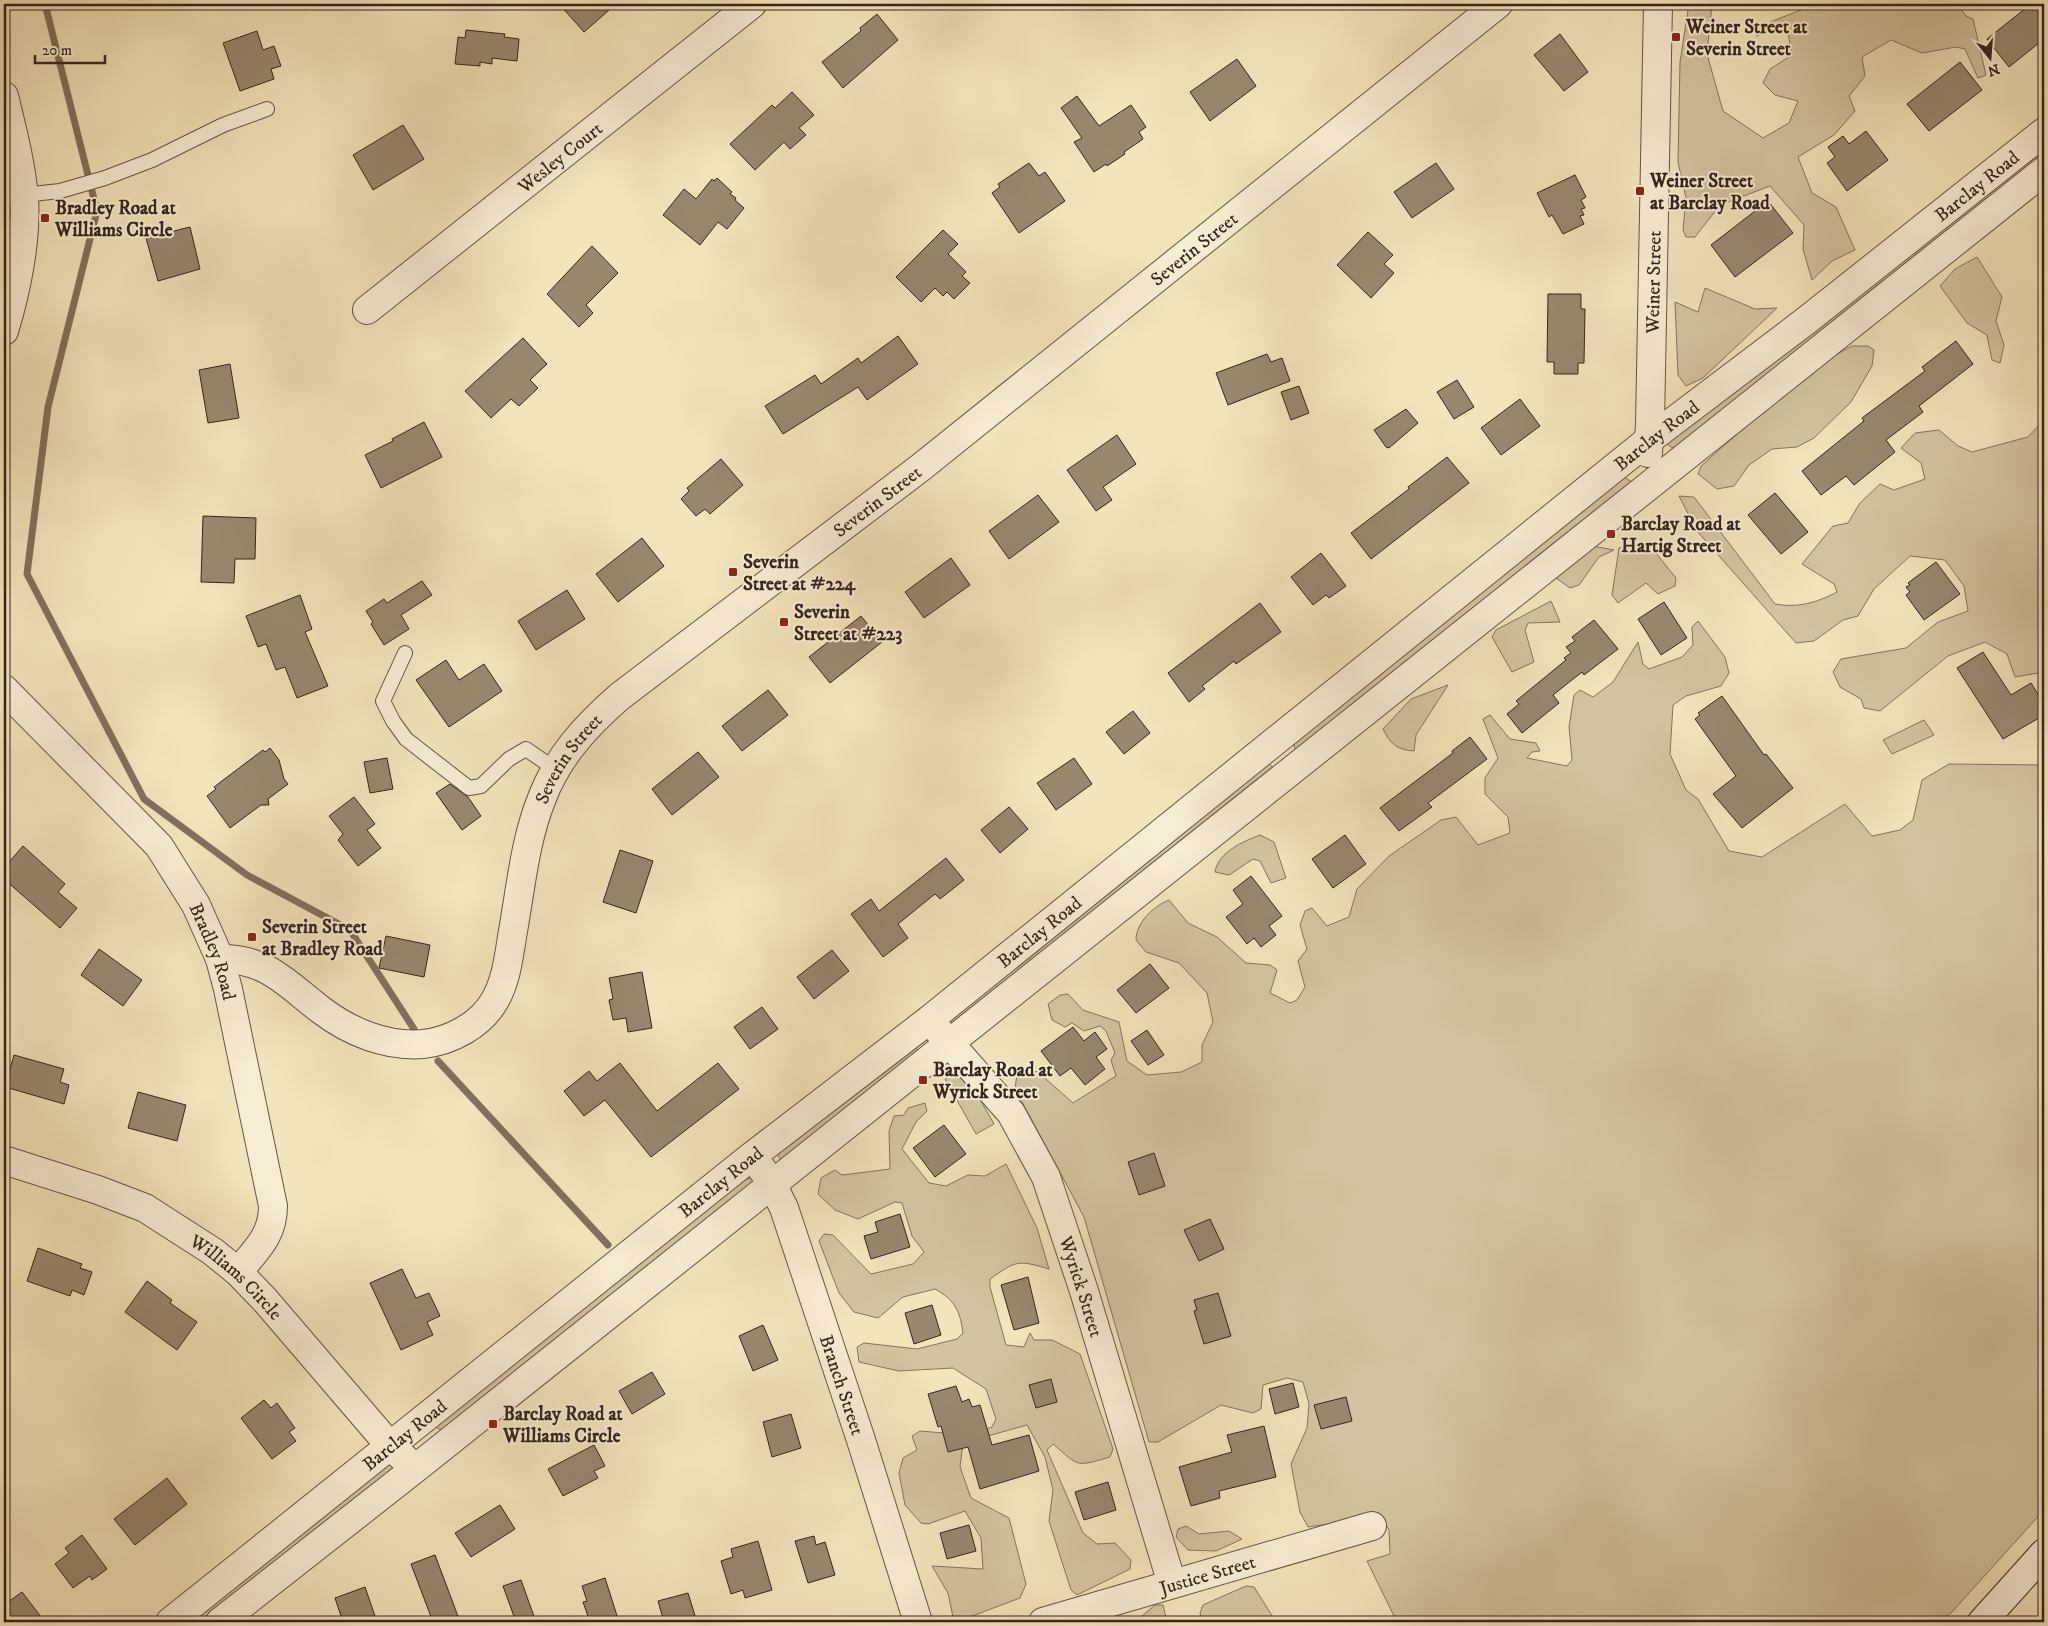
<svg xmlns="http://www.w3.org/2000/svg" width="2048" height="1626" font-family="'IM FELL DW Pica',serif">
  <rect width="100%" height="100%" fill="#f2e4bb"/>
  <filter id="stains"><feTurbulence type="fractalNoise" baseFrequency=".004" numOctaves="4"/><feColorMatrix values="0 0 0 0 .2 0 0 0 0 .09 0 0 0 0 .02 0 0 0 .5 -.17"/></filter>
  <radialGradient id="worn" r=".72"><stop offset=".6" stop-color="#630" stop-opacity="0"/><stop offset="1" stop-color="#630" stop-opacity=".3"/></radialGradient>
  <!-- green -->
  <g fill="#d2c4a0" stroke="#84745e">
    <polygon points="1689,4 1712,4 1707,54 1723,111 1763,138 1789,123 1798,101 1775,95 1763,83 1770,69 1792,55 1788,32 1781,28 1756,36 1770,22 1801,10 1803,4 1957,4 1966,16 1973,19 1986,75 1978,78 1965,49 1956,47 1922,53 1891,40 1862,57 1865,76 1849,96 1855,111 1834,135 1798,157 1812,193 1836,207 1855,250 1832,261 1812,280 1803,249 1804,225 1770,186 1720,205 1695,237 1686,237 1683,230 1686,198 1678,162 1680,62"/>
    <polygon points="2039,154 2043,158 1676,450 1668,445 1667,443"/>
    <polygon points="1977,257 2002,297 1996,321 2004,345 2000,363 1992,360 1987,335 1967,323 1940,286 1955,269"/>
    <polygon points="1705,288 1755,309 1777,308 1703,378 1686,386 1678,375 1675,302 1698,312"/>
    <polygon points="1852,346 1868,346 1874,350 1872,366 1851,402 1814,438 1797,447 1772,449 1749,465 1734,486 1717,489 1698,474 1701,466 1813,367"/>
    <path d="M2044,420V681L2038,673L2015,677L2007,654L1985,642L1948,656L1880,711L1864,708L1861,699L1840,687L1833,672L1841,659L1906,648L1938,622L1968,611L1964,586L1945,560L1910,556L1874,589L1858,616L1843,620L1814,641L1796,643L1697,531L1679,496L1694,497L1775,604C1798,608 1816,603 1837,592L1834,584L1802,564L1833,526L1848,523L1860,503L1880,484L1894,490L1925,479L1921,463L1901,448L1915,433L1939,430L1958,446L1972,452L2028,437Z"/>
    <polygon points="1624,477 1632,482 1296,752 1294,746 1296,740 1620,479"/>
    <polygon points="1635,544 1651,547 1676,578 1675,586 1658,594 1646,583 1618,603 1612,595 1619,548"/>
    <polygon points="1592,546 1614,550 1599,557 1579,585 1570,588 1556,578 1560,571"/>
    <polygon points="1551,601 1560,622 1528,623 1525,630 1534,662 1512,672 1492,637 1496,630"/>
    <path d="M1698,621L1725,657L1729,673L1721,686L1686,696L1673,705L1670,754L1686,790L1698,799L1729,851L1762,857L1845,804L1872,836L1900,830L1913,820L1922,780L1949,764L2044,765V1510L1951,1613L1939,1622H1397L1367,1561L1390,1554L1389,1530L1381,1516L1308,1527L1300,1512L1291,1464L1307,1428L1309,1404L1303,1382L1287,1378L1263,1385L1261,1409L1253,1413L1221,1405L1158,1442H1149L1084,1217L1015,1089L1017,1074L1023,1069L1038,1072L1073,1103L1116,1076L1111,1060L1115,1053L1106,1031L1100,1026L1084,1031L1072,1023L1065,1027L1052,1020L1048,1004L1060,995L1068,994L1083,1010L1119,1022L1127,1061L1147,1075L1181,1072L1202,1062V1045L1213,1022L1207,993L1179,963L1146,952L1136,940C1136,922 1154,906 1169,900L1188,923L1217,937L1246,963L1270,965L1277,970L1270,993L1290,1003L1297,1000L1305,987L1298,961L1307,949L1300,925L1305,911L1312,908L1327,926L1349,917L1357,889L1389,856L1441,820L1456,817L1478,845L1510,833L1508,817L1485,794V778L1498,758L1483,719L1490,715L1510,739L1536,743L1540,751L1532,752L1527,758L1567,766L1572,760L1569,727L1574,695L1580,690L1593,697L1613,682L1638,642L1643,664L1649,669L1682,657L1693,645L1692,627Z"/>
    <path d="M1448,685L1416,735L1414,751C1396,750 1390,743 1383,729L1411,699Z"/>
    <polygon points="1924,720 1934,735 1892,754 1883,740"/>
    <polygon points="1268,763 1275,769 958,1027 949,1025 948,1015"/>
    <path d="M1260,835L1274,842L1286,878L1271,883L1260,861L1253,859L1229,875L1215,872C1218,852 1244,841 1260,835Z"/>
    <polygon points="915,1047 919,1052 785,1161 781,1160 777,1154 778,1149"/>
    <polygon points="963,1069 994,1124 976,1134 945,1079"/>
    <path d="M925,1103L927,1111L916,1122L902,1149L929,1183L946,1186L968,1175L985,1176L1006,1164L1037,1228L1049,1269C1018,1260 1017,1260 990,1279V1287L1006,1345L1024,1347L1030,1333L1034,1340H1052L1080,1354L1113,1449L1110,1457C1075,1467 1080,1467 1053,1444L1047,1450L1083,1533L1097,1544L1115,1543L1131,1560L1130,1569L1077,1595L1071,1590L1049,1521L1053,1490L1045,1457L1027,1425L963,1443L960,1467L971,1498L1009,1518L1026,1584L1020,1598L959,1621L953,1617L948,1593L932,1566L983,1569L981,1538L965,1511L928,1524L921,1523L905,1505L899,1473L903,1458L917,1450L912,1436L920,1431L968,1435L992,1427L996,1419L986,1389L953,1368L899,1371L859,1362L857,1347L864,1343L917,1349L957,1339L963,1333C960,1311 955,1300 935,1289L903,1297L878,1318L854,1312L839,1293L819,1241L824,1234L833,1235L871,1274L913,1264L924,1252L912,1236L902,1203L895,1202L858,1219L835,1210L818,1194L821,1178L835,1170L842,1175L890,1169L889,1131L894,1116L904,1115L908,1108Z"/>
    <polygon points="752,1178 756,1182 448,1428 442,1430 437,1428 436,1425 741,1180"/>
    <polygon points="384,1460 399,1467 208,1622 185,1622"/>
    <polygon points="1186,1526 1199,1534 1229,1531 1242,1539 1216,1551 1188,1550 1176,1537 1178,1529"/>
    <polygon points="1246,1586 1254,1587 1276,1622 1202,1622 1200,1613 1203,1605"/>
    <polygon points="1155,1605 1163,1605 1167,1622 1119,1622 1142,1616"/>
  </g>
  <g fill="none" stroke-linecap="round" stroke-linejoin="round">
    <!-- stream -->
    <g stroke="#80715b" stroke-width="7">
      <polyline points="45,4 97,211 48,407 27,574 144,799 247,875 350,930 414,1029"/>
      <polyline points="438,1061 608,1245"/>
    </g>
  </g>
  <!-- building -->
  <g fill="#97886e" stroke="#35251b">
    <polygon points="559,4 616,4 584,32"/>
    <polygon points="2031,4 2044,4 2044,39 2009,67 1987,39"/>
    <polygon points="877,14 898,40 843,88 822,62 861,31 860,28"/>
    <polygon points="466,30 505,34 504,37 519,39 517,61 492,58 492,64 480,62 480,66 455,64 458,37 465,38"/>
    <polygon points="257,31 263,50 274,46 281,66 271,69 274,79 240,91 223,43"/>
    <polygon points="1560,34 1588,72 1564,91 1534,55"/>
    <polygon points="1237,59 1256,86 1210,121 1190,92"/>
    <polygon points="1960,62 1982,90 1929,131 1907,104"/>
    <polygon points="792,92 814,115 799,128 806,135 790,149 784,142 755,170 730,144 772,105 775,108"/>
    <polygon points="1077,96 1099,126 1131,105 1146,127 1139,132 1143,139 1124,152 1125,154 1107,166 1106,164 1094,172 1074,142 1082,138 1061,108"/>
    <polygon points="403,125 424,159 373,190 353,155"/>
    <polygon points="1866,131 1888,160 1847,191 1827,163 1835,157 1828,147 1843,136 1849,144"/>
    <polygon points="1029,163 1039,176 1045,172 1065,201 1019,233 992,193 1000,187 998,184"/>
    <polygon points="1436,163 1454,189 1412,218 1394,192"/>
    <polygon points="1575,175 1586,197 1581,200 1585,208 1581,209 1584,215 1580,216 1584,224 1563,234 1552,215 1549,217 1537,193"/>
    <polygon points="717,178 732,192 730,194 736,198 735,200 744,208 727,229 718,222 700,245 663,215 684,189 696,199 712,179 714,181"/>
    <polygon points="1768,201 1793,233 1735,277 1711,245"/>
    <polygon points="190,227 200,269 158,281 146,238"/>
    <polygon points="943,230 958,244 948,254 966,272 962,276 970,283 954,299 947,292 943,296 935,288 921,302 896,277"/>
    <polygon points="1368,232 1393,255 1384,264 1394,273 1371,298 1337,265"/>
    <polygon points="592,246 618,273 586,305 593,313 579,327 547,294"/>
    <polygon points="1548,294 1581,294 1581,309 1585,309 1584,363 1578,363 1578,374 1554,374 1554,362 1547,362"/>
    <polygon points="898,336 918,364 867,400 858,387 783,434 765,406 815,375 821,384 858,358 861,363"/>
    <polygon points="523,338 547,364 530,380 538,388 519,406 511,399 491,418 465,391"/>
    <polygon points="1956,341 1973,364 1919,406 1923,412 1886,440 1895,452 1854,485 1846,476 1821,495 1802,471 1864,421 1862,418 1925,371 1922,367"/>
    <polygon points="1267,354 1271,362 1282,358 1290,381 1228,405 1216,373"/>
    <polygon points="230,364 239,418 208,423 199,370"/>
    <polygon points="1457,380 1474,407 1454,419 1437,392"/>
    <polygon points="1299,386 1309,413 1291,420 1281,392"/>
    <polygon points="1520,399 1540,426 1501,455 1481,428"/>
    <polygon points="1406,409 1418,423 1389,448 1386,447 1374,430"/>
    <polygon points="424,422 442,457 381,488 365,455 393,441 392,439"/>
    <polygon points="1117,435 1136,464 1103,487 1112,500 1096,511 1067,470"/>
    <polygon points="1447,457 1469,483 1371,559 1351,533 1409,489 1408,487"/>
    <polygon points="721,459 743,485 710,514 705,509 696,516 681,499 689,491 687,488"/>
    <polygon points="1775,493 1808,532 1781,554 1748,515"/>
    <polygon points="1038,495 1059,522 1009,559 989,531"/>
    <polygon points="203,516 256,518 255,559 235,559 234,583 201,582"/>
    <polygon points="642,538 664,566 618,602 596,574"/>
    <polygon points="1321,553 1346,586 1329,598 1326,595 1313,605 1291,577"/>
    <polygon points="951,558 970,585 924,618 905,592"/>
    <polygon points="1936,562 1960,594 1924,620 1906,595 1910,592 1906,587 1910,585 1908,583"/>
    <polygon points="422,581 432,595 401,615 409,629 384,645 371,624 373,622 366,611 384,599 387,603"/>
    <polygon points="567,590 585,619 536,650 518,621"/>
    <polygon points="300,595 312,629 305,632 328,686 297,698 285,667 276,670 266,644 258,647 246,616"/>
    <polygon points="1664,602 1687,638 1661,655 1638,619"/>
    <polygon points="1260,603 1281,632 1236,664 1234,661 1202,686 1205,689 1189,702 1168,673"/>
    <polygon points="861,616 882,642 830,683 809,657"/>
    <polygon points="1594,620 1618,649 1584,675 1582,672 1553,695 1559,703 1522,733 1507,714 1519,704 1516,701 1566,660 1564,658 1571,653 1566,647 1575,641 1572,637"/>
    <polygon points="1983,652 2011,695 2031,683 2044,704 2044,715 2003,739 1957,668"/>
    <polygon points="446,660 459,680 484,664 502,691 449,727 416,680"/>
    <polygon points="768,690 788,715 742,751 722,726"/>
    <polygon points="1722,696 1764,755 1766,754 1793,788 1742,828 1713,794 1736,776 1695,719 1700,715 1698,713"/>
    <polygon points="1133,711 1150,733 1124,754 1106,732"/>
    <polygon points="1470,737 1487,759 1428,803 1432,807 1399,831 1380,808 1453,753 1452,751"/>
    <polygon points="270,748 279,760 284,779 288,784 268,799 269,805 261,805 230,828 207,796 216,789 214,787 263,750 265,752"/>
    <polygon points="698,752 719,777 672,815 652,789"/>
    <polygon points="387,758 393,789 370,793 364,762"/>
    <polygon points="1074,758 1092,784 1056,810 1037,783"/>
    <polygon points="450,784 468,797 481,816 462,830 436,793"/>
    <polygon points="354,797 375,824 367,830 381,848 358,866 338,840 343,834 329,816"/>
    <polygon points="1009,807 1028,829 1000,853 981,830"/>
    <polygon points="1345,835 1366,864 1333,888 1312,859"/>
    <polygon points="23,846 65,884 58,892 77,908 60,928 4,879 4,868"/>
    <polygon points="620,850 653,861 636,913 603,902"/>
    <polygon points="946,858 964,880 940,899 935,894 898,924 908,938 883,957 851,914 871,899 879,911"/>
    <polygon points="1251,876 1282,916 1269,926 1276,935 1261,947 1254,938 1247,944 1226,917 1243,904 1233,890"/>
    <polygon points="386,936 430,945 424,977 379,968"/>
    <polygon points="99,949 142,980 123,1006 81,975"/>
    <polygon points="832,950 849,971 814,999 797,977"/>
    <polygon points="1150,964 1169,988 1136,1013 1117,990"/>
    <polygon points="642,972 652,1028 628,1032 626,1018 613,1020 609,1000 613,999 609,978"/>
    <polygon points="762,1007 778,1029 750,1049 734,1027"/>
    <polygon points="1073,1027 1084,1041 1095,1032 1107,1049 1096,1057 1105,1069 1085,1085 1071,1068 1060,1076 1041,1051"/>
    <polygon points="1147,1030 1164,1055 1148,1065 1131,1041"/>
    <polygon points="14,1055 64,1069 60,1082 69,1085 64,1104 5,1087"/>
    <polygon points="620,1063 657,1111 718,1063 739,1089 651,1157 605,1100 584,1116 564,1091 589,1071 597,1081"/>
    <polygon points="138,1092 186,1105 177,1141 128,1128"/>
    <polygon points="944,1125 966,1154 935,1177 913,1148"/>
    <polygon points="1154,1153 1165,1186 1139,1195 1128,1162"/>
    <polygon points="900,1214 910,1247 871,1259 864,1236 878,1232 875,1222"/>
    <polygon points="1210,1219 1224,1249 1199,1261 1184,1230"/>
    <polygon points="38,1248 82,1264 80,1268 92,1272 84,1295 72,1290 70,1296 27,1281"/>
    <polygon points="402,1269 416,1298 429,1293 440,1316 427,1322 433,1335 401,1350 370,1283"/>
    <polygon points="1028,1277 1039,1323 1014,1330 1001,1285"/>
    <polygon points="147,1281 172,1300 170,1303 197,1322 177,1350 125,1312"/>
    <polygon points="1218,1293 1231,1336 1204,1344 1194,1311 1197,1310 1194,1300"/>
    <polygon points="932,1305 941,1335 914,1344 905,1313"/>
    <polygon points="763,1325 778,1360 753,1371 739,1336"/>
    <polygon points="652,1372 665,1394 632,1414 619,1391"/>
    <polygon points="1051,1379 1057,1402 1036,1408 1029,1385"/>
    <polygon points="1293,1383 1299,1407 1275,1414 1269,1389"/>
    <polygon points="956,1386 962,1402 969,1399 972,1407 980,1405 992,1445 1029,1435 1039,1471 980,1489 968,1447 948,1452 941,1426 938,1427 928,1394"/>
    <polygon points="1346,1397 1352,1421 1321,1429 1314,1405"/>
    <polygon points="264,1400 271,1408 277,1403 295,1428 289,1432 296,1441 272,1459 241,1418"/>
    <polygon points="791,1414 801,1448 772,1457 763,1422"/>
    <polygon points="1264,1426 1276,1477 1219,1491 1220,1498 1191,1506 1179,1467 1232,1452 1227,1435"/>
    <polygon points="594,1445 605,1466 594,1471 598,1478 563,1496 548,1469"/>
    <polygon points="167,1478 187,1504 135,1545 114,1519"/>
    <polygon points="1108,1482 1116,1510 1084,1520 1075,1492"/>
    <polygon points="500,1505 515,1529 471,1557 455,1533"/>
    <polygon points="969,1525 976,1551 947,1559 940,1533"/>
    <polygon points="82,1535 107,1569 92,1580 90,1576 73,1588 55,1564 69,1553 65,1548"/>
    <polygon points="814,1536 816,1545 825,1542 835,1575 808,1583 795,1541"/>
    <polygon points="758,1541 772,1590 745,1598 743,1590 731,1594 721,1561 733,1557 731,1549"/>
    <polygon points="435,1555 459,1619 450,1622 433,1622 411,1564"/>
    <polygon points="605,1578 619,1622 590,1622 583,1602 587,1601 582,1586"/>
    <polygon points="521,1580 536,1622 516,1622 503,1586"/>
    <polygon points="365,1587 377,1622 343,1622 335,1598"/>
    <polygon points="22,1592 45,1622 4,1622 4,1605"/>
    <polygon points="688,1593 697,1622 664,1622 658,1601"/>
  </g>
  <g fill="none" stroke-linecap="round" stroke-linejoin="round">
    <!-- lane casing -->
    <g stroke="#645543" stroke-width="16">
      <g id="lane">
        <polyline points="23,195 60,191 105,178 152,160 223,125 267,109"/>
        <polyline points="405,653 383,701 393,721 406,739 469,788 481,786 509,759 526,749 555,769"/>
      </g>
    </g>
    <!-- street casing -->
    <g stroke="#645543" stroke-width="30">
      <g id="street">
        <path d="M4,96C12,129 21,163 24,198C27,239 16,292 4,331"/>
        <path id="s1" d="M367,310L752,4"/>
        <path id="s2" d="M1648,453L1650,424L1658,4"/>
        <path id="s3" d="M4,689L159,846L196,905L220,959L228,989L273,1206C273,1236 256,1250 238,1272"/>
        <path id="s4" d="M220,959C266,958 287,984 321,1010C350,1032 386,1047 423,1044C451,1041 481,1025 495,1000C507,979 509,954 513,931C521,886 525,840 542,798C558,756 586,726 619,697L920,468L1498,4"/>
        <path id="s5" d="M937,1029L1011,1113L1046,1177L1084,1291L1172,1584"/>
        <path id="s6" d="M4,1160L98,1190L145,1208L212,1251L238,1272L265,1300L391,1447L405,1459"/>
        <path id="s7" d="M762,1169L772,1184L784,1208L861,1440L918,1622"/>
        <path id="s8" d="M170,1622L752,1156L929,1020L1650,439L1807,320L2044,132"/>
        <polyline points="220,1622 416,1468 2044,171"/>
        <path id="s9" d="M1043,1622L1372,1526"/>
      </g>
    </g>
    <!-- secondary casing -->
    <g stroke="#35251b" stroke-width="30">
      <polyline id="secondary" points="1982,1622 2044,1553"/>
    </g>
    <!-- lane -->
    <use href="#lane" stroke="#f7edd3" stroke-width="14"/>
    <!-- street -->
    <use href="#street" stroke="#f7edd3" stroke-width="28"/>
    <!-- secondary -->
    <use href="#secondary" stroke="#f7edd3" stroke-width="28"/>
  </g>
  <!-- markers -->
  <g fill="#8f2418" stroke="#f7edd3" stroke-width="2">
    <rect x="1671" y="32" width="10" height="10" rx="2.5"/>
    <rect x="1635" y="186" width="10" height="10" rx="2.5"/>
    <rect x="40" y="213" width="10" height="10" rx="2.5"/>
    <rect x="1606" y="529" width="10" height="10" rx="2.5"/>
    <rect x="728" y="567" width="10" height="10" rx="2.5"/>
    <rect x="779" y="617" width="10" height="10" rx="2.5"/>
    <rect x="247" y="932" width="10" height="10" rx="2.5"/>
    <rect x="918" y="1075" width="10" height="10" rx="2.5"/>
    <rect x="488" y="1419" width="10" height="10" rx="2.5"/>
  </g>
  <g text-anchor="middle" stroke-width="4" stroke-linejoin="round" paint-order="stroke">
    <!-- poi labels -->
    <g font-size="19" font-weight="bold" fill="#35251b" stroke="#f7edd3" text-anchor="start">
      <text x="1686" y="33">Weiner Street at<tspan x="1686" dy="22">Severin Street</tspan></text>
      <text x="1650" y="187">Weiner Street<tspan x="1650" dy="22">at Barclay Road</tspan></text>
      <text x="55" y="214">Bradley Road at<tspan x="55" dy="22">Williams Circle</tspan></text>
      <text x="1621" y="530">Barclay Road at<tspan x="1621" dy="22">Hartig Street</tspan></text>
      <text x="743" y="568">Severin<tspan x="743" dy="22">Street at #224</tspan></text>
      <text x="794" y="618">Severin<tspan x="794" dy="22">Street at #223</tspan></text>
      <text x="262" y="933">Severin Street<tspan x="262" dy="22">at Bradley Road</tspan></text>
      <text x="933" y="1076">Barclay Road at<tspan x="933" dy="22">Wyrick Street</tspan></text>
      <text x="503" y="1420">Barclay Road at<tspan x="503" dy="22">Williams Circle</tspan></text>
    </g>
    <!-- street labels -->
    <g font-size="19" fill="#35251b" stroke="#f7edd3">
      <text dy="7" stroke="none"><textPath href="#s1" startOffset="246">Wesley Court</textPath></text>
      <text dy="7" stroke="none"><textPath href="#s8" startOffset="2308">Barclay Road</textPath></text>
      <text dy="7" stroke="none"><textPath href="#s4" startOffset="1379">Severin Street</textPath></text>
      <text dy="7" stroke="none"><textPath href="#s2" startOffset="171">Weiner Street</textPath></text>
      <text dy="7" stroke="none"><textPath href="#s8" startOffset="1902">Barclay Road</textPath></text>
      <text dy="7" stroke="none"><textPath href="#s4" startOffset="974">Severin Street</textPath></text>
      <text dy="7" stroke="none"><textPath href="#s4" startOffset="569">Severin Street</textPath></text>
      <text dy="7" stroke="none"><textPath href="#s8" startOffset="1110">Barclay Road</textPath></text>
      <text dy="7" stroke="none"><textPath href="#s3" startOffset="340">Bradley Road</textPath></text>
      <text dy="7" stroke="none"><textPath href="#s8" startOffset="705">Barclay Road</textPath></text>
      <text dy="7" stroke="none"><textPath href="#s6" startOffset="264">Williams Circle</textPath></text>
      <text dy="7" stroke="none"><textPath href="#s5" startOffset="300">Wyrick Street</textPath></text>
      <text dy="7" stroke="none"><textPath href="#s7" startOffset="231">Branch Street</textPath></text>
      <text dy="7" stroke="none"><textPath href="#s8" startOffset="300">Barclay Road</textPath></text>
      <text dy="7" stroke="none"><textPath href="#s9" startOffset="171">Justice Street</textPath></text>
    </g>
  </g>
  <!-- margin -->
  <rect width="2048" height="1626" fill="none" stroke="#f2e4bb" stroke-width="20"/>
  <rect x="5" y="5" width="2038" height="1616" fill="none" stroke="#35251b" stroke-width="2.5"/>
  <rect x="10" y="10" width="2028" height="1606" fill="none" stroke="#35251b"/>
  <!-- north arrow -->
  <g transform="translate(1990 58) rotate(163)" stroke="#f7edd3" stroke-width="4" paint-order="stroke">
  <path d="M0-4L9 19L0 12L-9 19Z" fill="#35251b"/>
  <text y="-8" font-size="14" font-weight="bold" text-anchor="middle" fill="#35251b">N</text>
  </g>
  <!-- scale -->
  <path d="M35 55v8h70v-8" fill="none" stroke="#35251b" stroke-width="2.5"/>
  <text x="42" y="55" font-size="15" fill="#35251b" stroke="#f7edd3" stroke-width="4" paint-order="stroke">20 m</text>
  <rect width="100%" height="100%" filter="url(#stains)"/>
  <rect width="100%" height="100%" fill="url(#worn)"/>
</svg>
